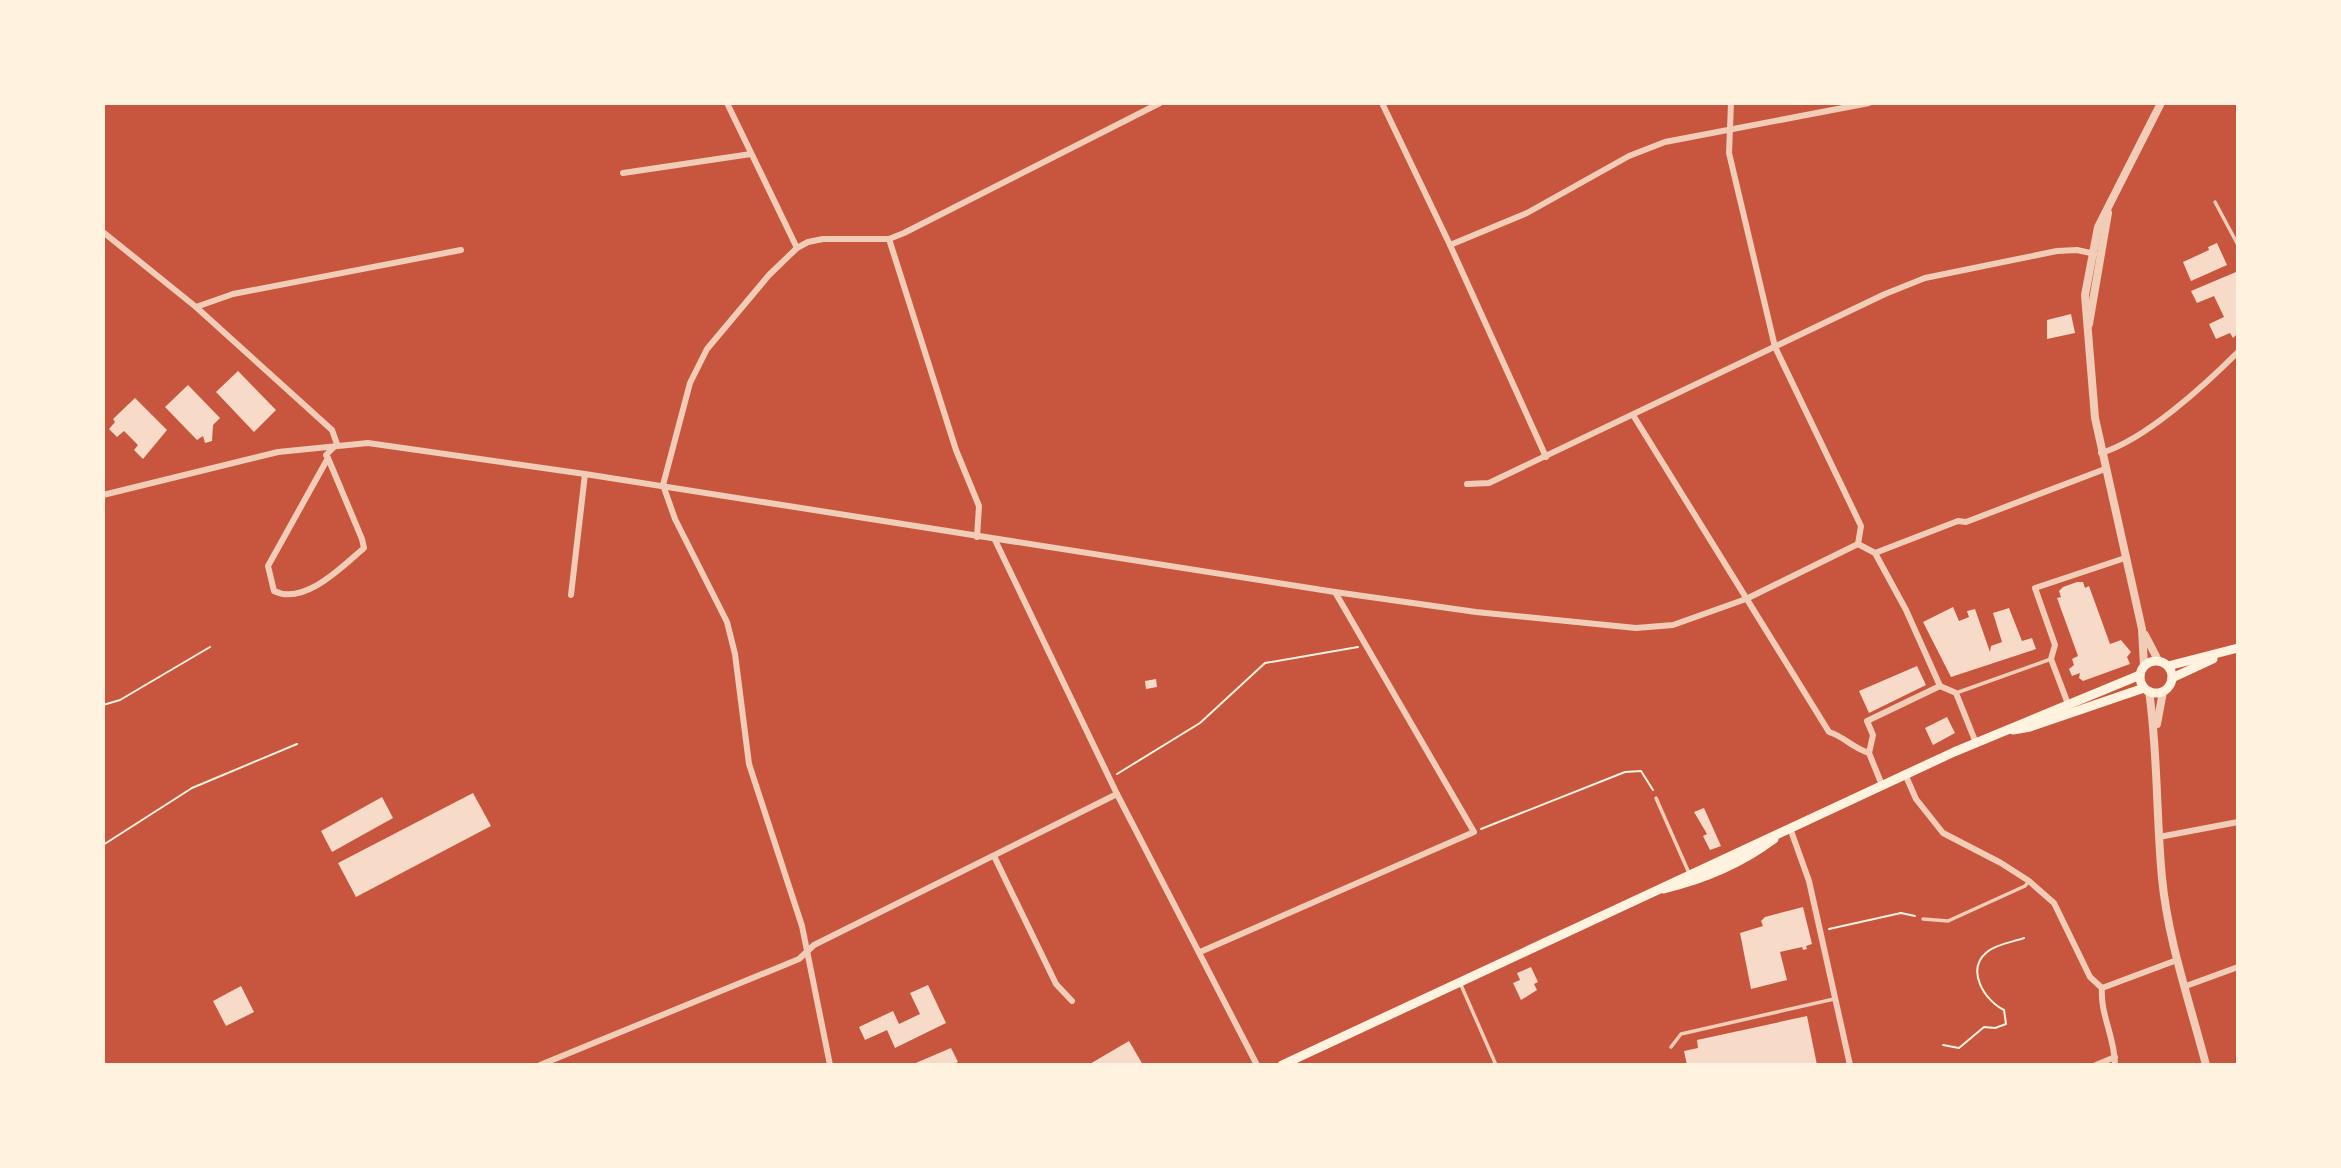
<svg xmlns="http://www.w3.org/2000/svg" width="2341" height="1168" font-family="Jost,sans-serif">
  <rect width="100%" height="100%" fill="#c8553d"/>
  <!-- building -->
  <g fill="#f7dbc8">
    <polygon points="2217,243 2227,265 2191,281 2183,262 2209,250 2208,247"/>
    <polygon points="2236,272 2238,333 2233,338 2230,333 2216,339 2209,324 2224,317 2214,296 2197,303 2191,291"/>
    <polygon points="2071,314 2075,333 2047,339 2047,320"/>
    <polygon points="238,371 276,410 254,432 216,392"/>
    <polygon points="188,385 220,418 213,425 212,441 205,443 203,436 197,440 165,407"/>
    <polygon points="135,398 167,430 143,459 134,450 138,445 124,431 117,437 109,429 115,422 113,419"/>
    <polygon points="2077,582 2083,582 2085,588 2089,586 2110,644 2121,640 2131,652 2127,657 2130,664 2083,681 2079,678 2080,673 2072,676 2069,669 2074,665 2072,659 2078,656 2057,598 2061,597 2059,591 2063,587"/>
    <polygon points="1953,607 1959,621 1969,617 1967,611 1975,609 1990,652 1991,646 2002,642 1993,613 2009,608 2022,641 2032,638 2036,649 1951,677 1923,622"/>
    <polygon points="1917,666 1926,685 1869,713 1859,691"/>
    <polygon points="1156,679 1157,687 1146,689 1145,681"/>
    <polygon points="1947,717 1955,733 1933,745 1925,728"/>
    <polygon points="473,793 491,826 356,897 338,863"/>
    <polygon points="382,797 393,818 332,852 321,831"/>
    <polygon points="1704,808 1721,846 1710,850 1703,836 1707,834 1694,812"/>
    <polygon points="1803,907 1812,944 1806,946 1807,949 1803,950 1802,947 1780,952 1787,980 1751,989 1740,933 1763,926 1761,921 1765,917"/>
    <polygon points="1531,967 1538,982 1534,984 1537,990 1521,1000 1513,983 1520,980 1517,973"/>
    <polygon points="928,985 946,1023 895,1048 887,1030 865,1040 859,1027 893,1011 899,1024 920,1014 910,993"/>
    <polygon points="241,986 254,1012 226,1026 213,1001"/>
    <polygon points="1807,1016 1817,1065 1687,1065 1684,1051 1698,1048 1697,1040"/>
    <polygon points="1129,1041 1143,1065 1088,1065"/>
    <polygon points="951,1048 958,1062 952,1065 911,1065"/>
  </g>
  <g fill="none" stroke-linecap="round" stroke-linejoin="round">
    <!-- path -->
    <g stroke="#fff3e0" stroke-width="2">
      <polyline points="103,705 120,700 210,647"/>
      <polyline points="1117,774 1200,723 1265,663 1358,647"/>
      <polyline points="1481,829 1625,772 1641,771 1653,790"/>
      <polyline points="103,845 192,788 297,744"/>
      <polyline points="1829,929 1901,913 1915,916"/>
      <path d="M1943,1045L1959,1048L1984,1027L1995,1028L2006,1024L2004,1010C1985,1001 1965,970 1987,952C1996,944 2013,942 2024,938"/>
    </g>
    <!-- service -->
    <g stroke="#f1ccb7" stroke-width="3.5">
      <polyline points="2215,202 2238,245"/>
      <polyline points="1956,693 2051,659"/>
      <polyline points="1656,798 1689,873"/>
      <polyline points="1923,919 1948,921 2025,886 2029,881"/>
      <polyline points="1461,985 1496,1065"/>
      <polyline points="1671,1047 1681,1034 1834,999"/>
    </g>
    <!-- minor -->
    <g stroke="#f1ccb7" stroke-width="6">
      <polyline points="727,103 797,248"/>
      <polyline points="1382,103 1450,245 1546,457"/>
      <polyline points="1731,103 1729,153 1775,347 1861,526 1858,544"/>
      <polyline points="623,173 751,154"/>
      <path d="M103,232L196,307L332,430L337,444L326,455L328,458L362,539L364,548C342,567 304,606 274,591L268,566L328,458"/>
      <polyline points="889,239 956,450 979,506 977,537"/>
      <polyline points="1450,245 1527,213 1629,156 1665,142 1869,103"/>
      <polyline points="196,307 233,294 461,250"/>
      <path d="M1633,415L1829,732C1845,737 1851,747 1869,753"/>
      <path d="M2101,453C2145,440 2205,385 2238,352"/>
      <polyline points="1467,484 1489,483 1885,294 1925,278 2057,251 2077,250 2095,254"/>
      <polyline points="663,485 690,383 707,349 769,275 797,248 808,242 823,239 889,239 904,233 1160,103"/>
      <polyline points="663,485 675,519 727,622 735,654 749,764 802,926 830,1065"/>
      <polyline points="103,495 278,452 368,443 585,474 1335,592 1476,612 1636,628 1673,625 1746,599 1858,544"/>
      <polyline points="995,540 1117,794 1257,1065"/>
      <polyline points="1858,544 1875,553 1958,521 1966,522 2105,469"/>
      <polyline points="1875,553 1906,610 1940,686 1956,693 1976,743"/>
      <polyline points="571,595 585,474"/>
      <polyline points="2068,704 2051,659 2055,645 2035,588 2125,558"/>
      <polyline points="1905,774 1916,799 1943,833 2001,863 2029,881 2054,903 2090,977 2102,988"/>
      <polyline points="1882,785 1869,753 1873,735 1867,721 1940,686"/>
      <polyline points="1790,828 1809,881 1850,1065"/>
      <polyline points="2159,837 2238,822"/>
      <polyline points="994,856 1056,984 1072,1001"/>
      <polyline points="1200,952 1474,832 1335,592"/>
      <polyline points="2186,986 2238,967"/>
      <polyline points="540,1065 799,959 814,945 1117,794"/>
      <polyline points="2096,1065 2115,1057"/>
      <path d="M2115,1065C2115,1037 2100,1015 2102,988L2177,960"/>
    </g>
    <!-- tertiary -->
    <g stroke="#f1ccb7" stroke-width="8">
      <polyline points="2089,324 2108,213"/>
      <polyline points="2145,635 2158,660"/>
      <polyline points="2144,666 2142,629 2095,418 2085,295 2098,227 2161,103"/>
      <path d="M2149,691C2158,753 2156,815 2162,878C2168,941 2190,1003 2206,1065"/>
      <polyline points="2157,724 2163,692"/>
    </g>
    <!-- secondary -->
    <g stroke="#fff3e0" stroke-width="9">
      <circle cx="2156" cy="677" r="16"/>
      <polyline points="2168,666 2238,648"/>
      <polyline points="2172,678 2213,659"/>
      <polyline points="2013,730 2030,727 2144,688"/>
      <path d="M1663,889C1702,880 1742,863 1774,839"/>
      <polyline points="1282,1065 1954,752 2140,675"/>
    </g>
  </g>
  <!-- border -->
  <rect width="2341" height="1168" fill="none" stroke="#fff3e0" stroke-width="210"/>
</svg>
